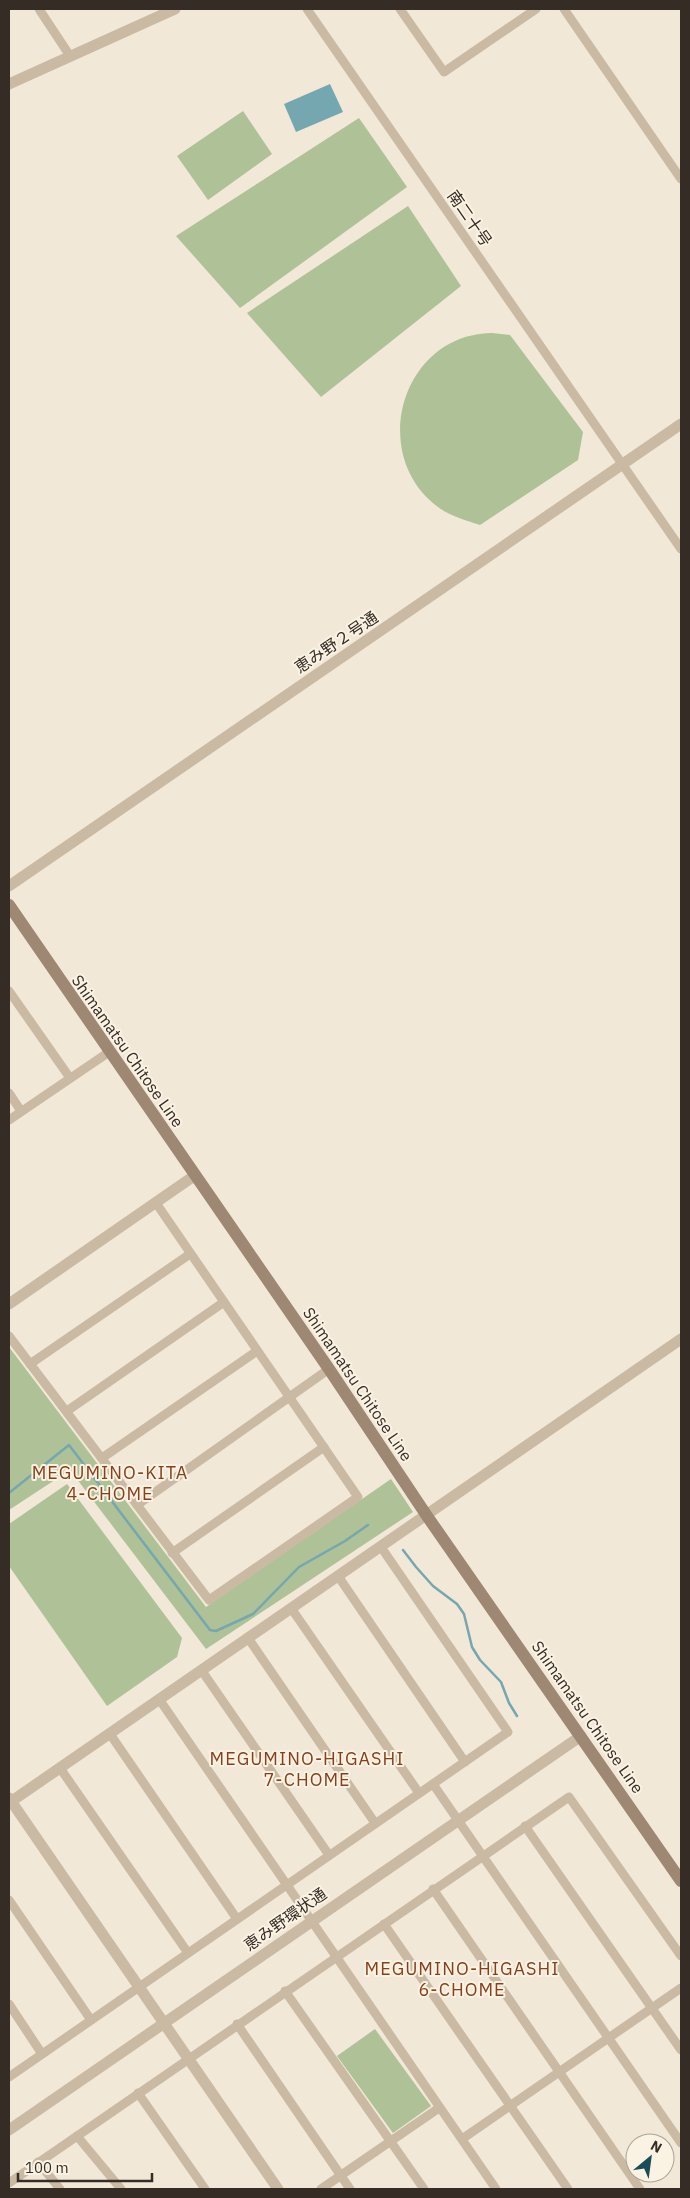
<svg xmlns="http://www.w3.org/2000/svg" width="690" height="2198" font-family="'IBM Plex Sans','Noto Sans JP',sans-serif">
  <rect width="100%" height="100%" fill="#f2e8d7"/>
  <!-- green -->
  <g fill="#aec197">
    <polygon points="243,111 272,154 208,200 177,156"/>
    <polygon points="359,118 407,187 240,308 176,236"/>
    <polygon points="408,206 461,286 321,397 247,313"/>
    <path d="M492,333L510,335L583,432L578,460L480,525C465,520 450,516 438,507C367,454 402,334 492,333Z"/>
    <polygon points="9,1347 206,1607 391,1479 413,1512 206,1649 70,1470 9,1510"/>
    <polygon points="67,1484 182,1638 177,1657 107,1706 9,1566 9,1524"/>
    <polygon points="375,2029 431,2106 393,2133 337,2056"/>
  </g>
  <!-- water -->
  <polygon fill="#75a7b0" points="330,84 343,112 296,132 284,104"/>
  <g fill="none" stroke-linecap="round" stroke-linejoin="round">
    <!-- stream -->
    <g stroke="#75a7b0" stroke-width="2.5">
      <polyline points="9,1493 69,1445 210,1630 216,1631 253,1614 299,1567 345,1541 368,1525"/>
      <polyline points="403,1550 416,1567 433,1586 457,1604 464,1614 472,1647 480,1660 501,1682 509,1703 517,1716"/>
    </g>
    <!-- minor -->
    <g stroke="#cab9a3" stroke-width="9">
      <polyline points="39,9 70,56"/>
      <polyline points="307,9 681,549"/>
      <polyline points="400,9 444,72 536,9"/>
      <polyline points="564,9 681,179"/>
      <polyline points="9,991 70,1078"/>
      <polyline points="9,1093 21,1111"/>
      <polyline points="9,1120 109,1052"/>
      <polyline points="9,1336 209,1600 358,1497 156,1203"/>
      <polyline points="30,1364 190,1254"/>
      <polyline points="67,1411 224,1302"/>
      <polyline points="102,1458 257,1351"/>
      <polyline points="137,1505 329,1369"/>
      <polyline points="172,1553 324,1447"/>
      <polyline points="338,1576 465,1762"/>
      <polyline points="291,1608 419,1793"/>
      <polyline points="248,1638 375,1823"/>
      <polyline points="202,1671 329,1855"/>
      <polyline points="159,1699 496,2189"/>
      <polyline points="110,1734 237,1919"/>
      <polyline points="60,1768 188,1953"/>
      <polyline points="433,1784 681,2143"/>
      <polyline points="525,1826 681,2050"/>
      <polyline points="433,1889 640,2189"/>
      <polyline points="9,1900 91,2020"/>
      <polyline points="384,1924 568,2189"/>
      <polyline points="285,1991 424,2189"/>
      <polyline points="9,2004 42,2054"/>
      <polyline points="237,2024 350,2189"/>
      <polyline points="9,2077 508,1732 381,1547"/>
      <polyline points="138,2093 205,2189"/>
      <polyline points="77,2136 121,2189"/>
      <polyline points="462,2139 681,1988"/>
      <polyline points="38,2162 60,2189"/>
      <polyline points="9,2183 569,1797 681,1956"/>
      <polyline points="321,2189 439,2108"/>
    </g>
    <!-- tertiary -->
    <g stroke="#cab9a3" stroke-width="11">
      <polyline points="9,84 175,9"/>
      <polyline points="9,886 681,424"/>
      <polyline points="9,1304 194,1176"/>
      <polyline points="9,1798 278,2189"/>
      <polyline points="9,1803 681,1339"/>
      <polyline points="9,2130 581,1736"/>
    </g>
    <!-- secondary -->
    <polyline stroke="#9e8874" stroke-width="12" points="9,905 329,1369 427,1516 681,1881"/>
  </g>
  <g text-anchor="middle" stroke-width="4" stroke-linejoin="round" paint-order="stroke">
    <!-- street labels -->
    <g font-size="16" fill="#352c25" stroke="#faf2e3">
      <text transform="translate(470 218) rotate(55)" y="6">南二十号</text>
      <text transform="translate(336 642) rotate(-34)" y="6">恵み野２号通</text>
      <text transform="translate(128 1051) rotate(55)" y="6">Shimamatsu Chitose Line</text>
      <text transform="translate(358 1384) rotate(56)" y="6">Shimamatsu Chitose Line</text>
      <text transform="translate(588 1717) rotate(55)" y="6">Shimamatsu Chitose Line</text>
      <text transform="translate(285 1919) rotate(-35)" y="6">恵み野環状通</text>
    </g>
    <!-- neighbourhood labels -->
    <g font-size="18" letter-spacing="1" fill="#87401b" stroke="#faf2e3">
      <text x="110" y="1479">MEGUMINO-KITA<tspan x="110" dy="21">4-CHOME</tspan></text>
      <text x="307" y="1765">MEGUMINO-HIGASHI<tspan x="307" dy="21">7-CHOME</tspan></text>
      <text x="462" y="1975">MEGUMINO-HIGASHI<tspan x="462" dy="21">6-CHOME</tspan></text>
    </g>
  </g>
  <!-- border -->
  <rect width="690" height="2198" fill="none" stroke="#352c25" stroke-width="20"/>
  <!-- north arrow -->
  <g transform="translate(650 2158) rotate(29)"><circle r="24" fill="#faf2e3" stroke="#aba397"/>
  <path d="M0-4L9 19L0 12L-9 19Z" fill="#194d58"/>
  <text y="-8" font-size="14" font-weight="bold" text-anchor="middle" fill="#352c25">N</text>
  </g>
  <!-- scale -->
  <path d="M18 2173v8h134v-8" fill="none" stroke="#352c25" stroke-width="2.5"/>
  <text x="25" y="2173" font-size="15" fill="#352c25" stroke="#faf2e3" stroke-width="4" paint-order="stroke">100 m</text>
</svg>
